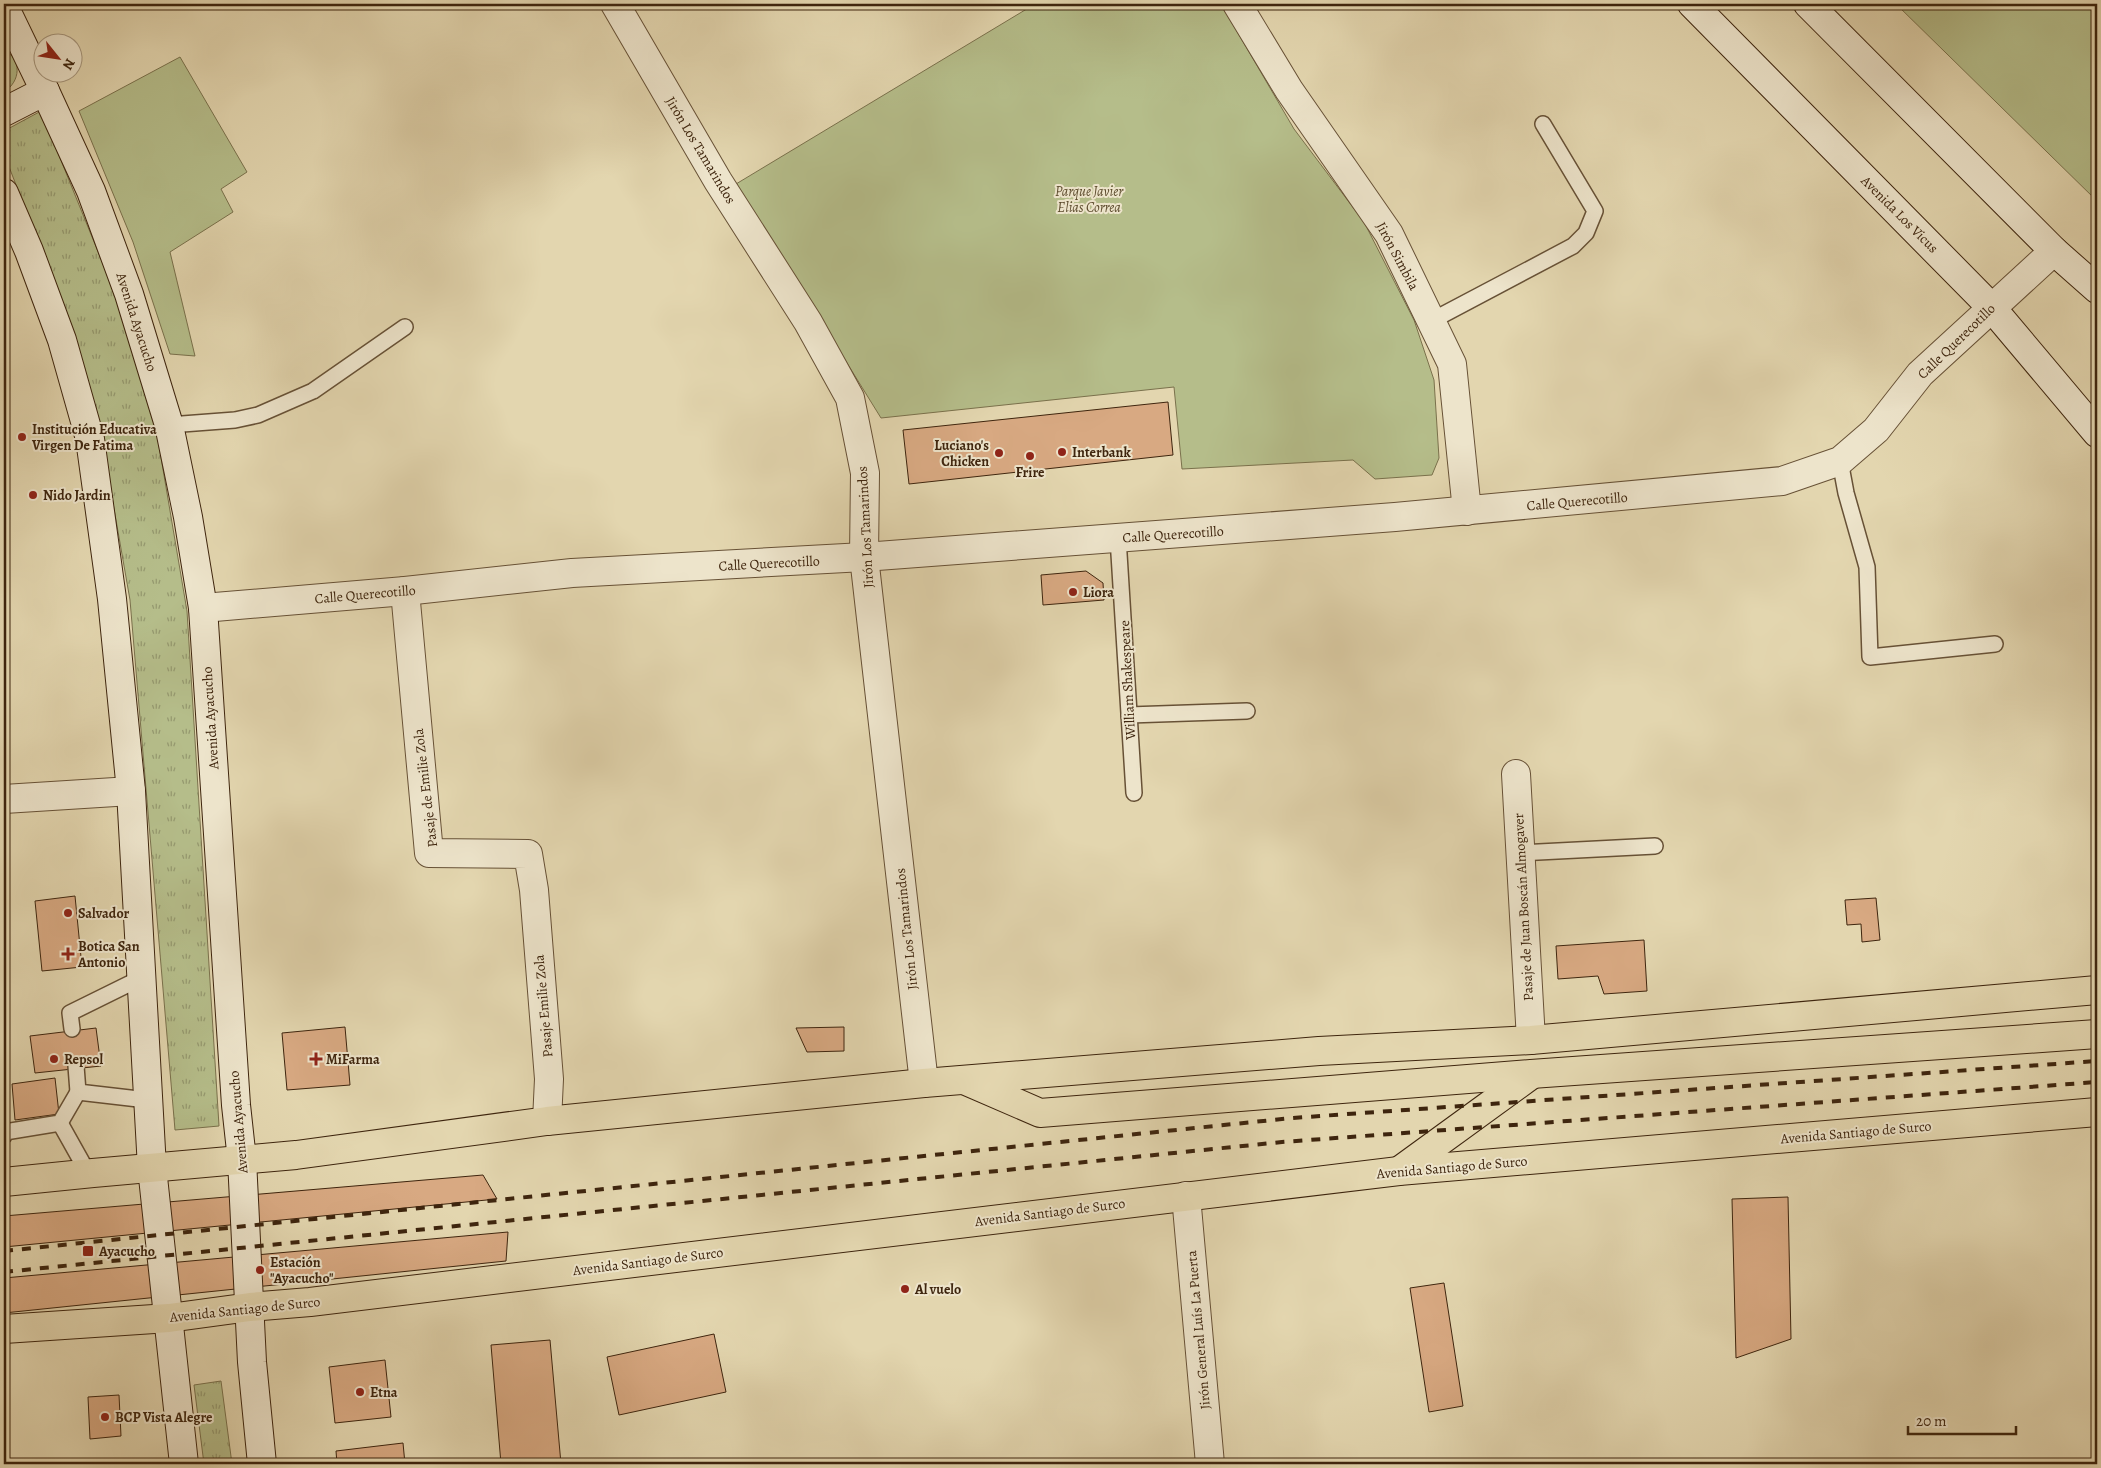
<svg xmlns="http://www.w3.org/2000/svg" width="2101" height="1468" font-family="Alegreya,serif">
  <defs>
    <pattern id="grass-tufts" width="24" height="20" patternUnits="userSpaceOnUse" patternTransform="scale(1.25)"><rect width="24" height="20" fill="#b5bd8a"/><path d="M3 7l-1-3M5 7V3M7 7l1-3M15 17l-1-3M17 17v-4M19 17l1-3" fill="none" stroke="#95996f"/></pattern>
  </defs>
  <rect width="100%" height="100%" fill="#e3d6af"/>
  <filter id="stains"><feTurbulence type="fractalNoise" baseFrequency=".004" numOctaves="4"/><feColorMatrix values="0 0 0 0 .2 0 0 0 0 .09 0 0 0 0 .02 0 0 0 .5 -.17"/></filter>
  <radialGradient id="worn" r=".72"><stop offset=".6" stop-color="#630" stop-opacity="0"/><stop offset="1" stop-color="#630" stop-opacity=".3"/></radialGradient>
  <!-- grass -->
  <g fill="url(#grass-tufts)" stroke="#7a714c">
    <path d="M4,49C22,60 21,81 4,92Z"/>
    <polygon points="41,111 118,301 157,434 187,611 219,1126 175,1130 130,600 102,440 75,336 4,154 4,131"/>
    <polygon points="221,1381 232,1464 204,1464 194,1385"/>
  </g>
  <!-- green -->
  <g fill="#b5bd8a" stroke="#7a714c">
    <polygon points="1035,4 1221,4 1294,129 1364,222 1414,320 1434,380 1439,458 1432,475 1375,479 1353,460 1182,469 1174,387 881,418 736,184"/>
    <polygon points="1896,4 2097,4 2097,201"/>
    <polygon points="180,57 247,172 221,189 233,212 170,252 195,356 170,354 133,242 79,111"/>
  </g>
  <!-- building -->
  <g fill="#d8a982" stroke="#3e250e">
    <polygon points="1168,402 1173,455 909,484 903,430"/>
    <polygon points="1086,571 1103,583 1104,600 1043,605 1041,575"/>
    <polygon points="75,896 82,967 42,971 35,901"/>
    <polygon points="1876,898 1880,940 1862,942 1861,924 1847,925 1845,900"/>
    <polygon points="1644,940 1647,991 1604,994 1598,976 1558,979 1556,946"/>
    <polygon points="345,1027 350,1085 287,1090 282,1033"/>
    <polygon points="844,1027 844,1051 807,1052 796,1028"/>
    <polygon points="96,1028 101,1066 35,1073 30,1036"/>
    <polygon points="55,1078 59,1114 15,1120 12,1084"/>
    <polygon points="483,1175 497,1199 4,1247 4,1216"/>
    <polygon points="1788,1197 1791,1339 1736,1358 1732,1199"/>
    <polygon points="508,1232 506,1261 4,1313 4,1278"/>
    <polygon points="1444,1283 1463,1406 1429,1412 1410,1288"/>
    <polygon points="714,1334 726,1392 619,1415 607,1357"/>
    <polygon points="550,1340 561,1464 501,1464 491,1345"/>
    <polygon points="385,1360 391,1417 335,1423 329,1367"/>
    <polygon points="119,1395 121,1436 90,1439 88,1397"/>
    <polygon points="403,1443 405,1464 337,1464 336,1451"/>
  </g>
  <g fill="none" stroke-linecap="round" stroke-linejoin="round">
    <!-- lane casing -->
    <g stroke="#675136" stroke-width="18">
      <g id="lane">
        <polyline points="1431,321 1573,246 1586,233 1595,211 1543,124"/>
        <polyline points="169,425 235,420 258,415 313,391 405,327"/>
        <polyline points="1840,461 1846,493 1867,567 1870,657 1995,644"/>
        <polyline points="1118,538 1134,793"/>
        <polyline points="1129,715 1247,711"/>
        <polyline points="1520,853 1655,846"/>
        <polyline points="72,1029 70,1013 141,978"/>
        <polyline points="76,1066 78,1092 147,1100"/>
        <polyline points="60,1123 88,1173"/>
        <polyline points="4,1136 5,1132 60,1123 78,1092"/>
      </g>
    </g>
    <!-- street casing -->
    <g stroke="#675136" stroke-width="30">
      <g id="street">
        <polyline points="615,4 718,181 808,322 850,398 865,473 864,557 924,1083"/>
        <polyline points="1237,4 1289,90 1389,234 1452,364 1467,511"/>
        <polyline points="405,591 429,853 528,854 534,890 549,1079 547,1121"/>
        <polyline points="203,608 405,591 572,573 864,557 1395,517 1782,481 1840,461 1876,430 1920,374 2054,251"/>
        <polyline points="1516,774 1531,1040"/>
        <polyline points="4,799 131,791"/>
        <polyline points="1186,1196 1210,1464"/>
      </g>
    </g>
    <!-- secondary casing -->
    <g stroke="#3e250e" stroke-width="30">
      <g id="secondary">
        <polyline points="1692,4 1991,307 2097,433"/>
        <polyline points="1808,4 2054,251 2097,289"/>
        <polyline points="4,6 45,91 91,191 129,294 169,425 188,517 203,608 236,1105 242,1160 252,1362 262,1464"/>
        <polyline points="4,112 45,91"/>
        <polyline points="4,193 29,251 62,340 90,439 112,599 131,791 152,1168 184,1464"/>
      </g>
    </g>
    <!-- primary casing -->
    <g stroke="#3e250e" stroke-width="30">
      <g id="primary">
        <polyline points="966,1081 1040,1113 1531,1074 2097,1034"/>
        <polyline points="1399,1171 1531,1075"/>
        <polyline points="4,1182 93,1173 296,1155 547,1121 924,1083 1319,1051 1531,1040 2097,990"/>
        <polyline points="4,1329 169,1318 250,1307 310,1302 1399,1171 2097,1112"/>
      </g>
    </g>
    <!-- lane -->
    <use href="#lane" stroke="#ede4cb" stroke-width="15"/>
    <!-- street -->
    <use href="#street" stroke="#ede4cb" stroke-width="28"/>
    <!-- secondary -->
    <use href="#secondary" stroke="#ede4cb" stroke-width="28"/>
    <!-- primary -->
    <use href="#primary" stroke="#e3d6af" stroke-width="28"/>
    <!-- rail -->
    <g stroke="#3e250e" stroke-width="4" stroke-dasharray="9 9" stroke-linecap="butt">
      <polyline points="4,1251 1292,1118 2097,1061"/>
      <polyline points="4,1272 1282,1142 2097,1082"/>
    </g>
  </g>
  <!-- markers -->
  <g fill="#8f2418" stroke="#ede4cb" stroke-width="2">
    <circle cx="22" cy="437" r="5"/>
    <circle cx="1062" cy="452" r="5"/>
    <circle cx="999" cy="453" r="5"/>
    <circle cx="1030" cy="456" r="5"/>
    <circle cx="33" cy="495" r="5"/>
    <circle cx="1073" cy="592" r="5"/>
    <circle cx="68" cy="913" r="5"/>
    <path d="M65.5 946.5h5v5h5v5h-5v5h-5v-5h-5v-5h5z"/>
    <circle cx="54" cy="1059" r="5"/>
    <path d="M313.5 1051.5h5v5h5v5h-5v5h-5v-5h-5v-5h5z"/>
    <rect x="82" y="1245" width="12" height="12" rx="2.5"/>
    <circle cx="260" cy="1270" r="5"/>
    <circle cx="905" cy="1289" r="5"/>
    <circle cx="360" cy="1392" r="5"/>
    <circle cx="105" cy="1417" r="5"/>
  </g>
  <g text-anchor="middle" stroke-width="4" stroke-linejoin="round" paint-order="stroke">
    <!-- street labels -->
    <g font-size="14" fill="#3e250e" stroke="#ede4cb">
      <text transform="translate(701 150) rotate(59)" y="5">Jirón Los Tamarindos</text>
      <text transform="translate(1900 214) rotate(45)" y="5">Avenida Los Vicus</text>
      <text transform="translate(1398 256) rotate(62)" y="5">Jirón Simbila</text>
      <text transform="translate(137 322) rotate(72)" y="5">Avenida Ayacucho</text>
      <text transform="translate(1956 341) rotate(-44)" y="5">Calle Querecotillo</text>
      <text transform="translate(1577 501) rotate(-5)" y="5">Calle Querecotillo</text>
      <text transform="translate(865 527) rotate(-93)" y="5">Jirón Los Tamarindos</text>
      <text transform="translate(1173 534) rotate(-4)" y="5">Calle Querecotillo</text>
      <text transform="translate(769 563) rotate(-3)" y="5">Calle Querecotillo</text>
      <text transform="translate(365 594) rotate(-5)" y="5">Calle Querecotillo</text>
      <text transform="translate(1127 680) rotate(-93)" y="5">William Shakespeare</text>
      <text transform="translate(210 718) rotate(-94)" y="5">Avenida Ayacucho</text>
      <text transform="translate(425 788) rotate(-97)" y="5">Pasaje de Emilie Zola</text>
      <text transform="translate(1523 907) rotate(-93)" y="5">Pasaje de Juan Boscán Almogaver</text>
      <text transform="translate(906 929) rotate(-96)" y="5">Jirón Los Tamarindos</text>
      <text transform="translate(543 1006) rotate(-95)" y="5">Pasaje Emilie Zola</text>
      <text transform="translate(238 1122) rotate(-95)" y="5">Avenida Ayacucho</text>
      <text transform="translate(1856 1132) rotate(-5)" y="5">Avenida Santiago de Surco</text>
      <text transform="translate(1452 1167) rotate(-5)" y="5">Avenida Santiago de Surco</text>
      <text transform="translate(1050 1212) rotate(-7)" y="5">Avenida Santiago de Surco</text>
      <text transform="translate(648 1261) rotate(-7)" y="5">Avenida Santiago de Surco</text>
      <text transform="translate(245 1309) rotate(-6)" y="5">Avenida Santiago de Surco</text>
      <text transform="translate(1198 1330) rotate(-95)" y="5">Jirón General Luís La Puerta</text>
    </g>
    <!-- park labels -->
    <g font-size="14" font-style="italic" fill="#5c4b2d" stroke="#ede4cb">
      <text x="1089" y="196">Parque Javier<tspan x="1089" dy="16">Elias Correa</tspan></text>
    </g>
    <!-- poi labels -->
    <g font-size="14" font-weight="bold" fill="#3e250e" stroke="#ede4cb" text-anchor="start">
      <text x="32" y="434">Institución Educativa<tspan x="32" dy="16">Virgen De Fatima</tspan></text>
      <text x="989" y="450" text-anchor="end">Luciano's<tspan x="989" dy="16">Chicken</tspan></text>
      <text x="1072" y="457">Interbank</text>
      <text x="1030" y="477" text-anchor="middle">Frire</text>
      <text x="43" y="500">Nido Jardin</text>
      <text x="1083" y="597">Liora</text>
      <text x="78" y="918">Salvador</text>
      <text x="78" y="951">Botica San<tspan x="78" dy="16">Antonio</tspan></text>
      <text x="64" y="1064">Repsol</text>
      <text x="326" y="1064">MiFarma</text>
      <text x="99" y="1256">Ayacucho</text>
      <text x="270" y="1267">Estación<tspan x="270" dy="16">"Ayacucho"</tspan></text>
      <text x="915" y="1294">Al vuelo</text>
      <text x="370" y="1397">Etna</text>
      <text x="115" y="1422">BCP Vista Alegre</text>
    </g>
  </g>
  <!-- margin -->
  <rect width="2101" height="1468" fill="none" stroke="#e3d6af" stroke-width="20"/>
  <rect x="5" y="5" width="2091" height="1458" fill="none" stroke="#3e250e" stroke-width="2.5"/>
  <rect x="10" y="10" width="2081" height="1448" fill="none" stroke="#3e250e"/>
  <!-- north arrow -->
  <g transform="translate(58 58) rotate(120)"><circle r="24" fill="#ede4cb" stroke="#a7987f"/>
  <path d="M0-4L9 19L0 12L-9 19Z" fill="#8f2418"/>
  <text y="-8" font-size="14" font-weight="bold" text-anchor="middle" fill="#3e250e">N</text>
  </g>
  <!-- scale -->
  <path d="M1908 1426v8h108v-8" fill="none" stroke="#3e250e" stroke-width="2.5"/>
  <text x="1916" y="1426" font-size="15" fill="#3e250e" stroke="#ede4cb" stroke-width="4" paint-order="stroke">20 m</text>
  <rect width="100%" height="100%" filter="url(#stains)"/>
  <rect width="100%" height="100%" fill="url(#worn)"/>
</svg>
